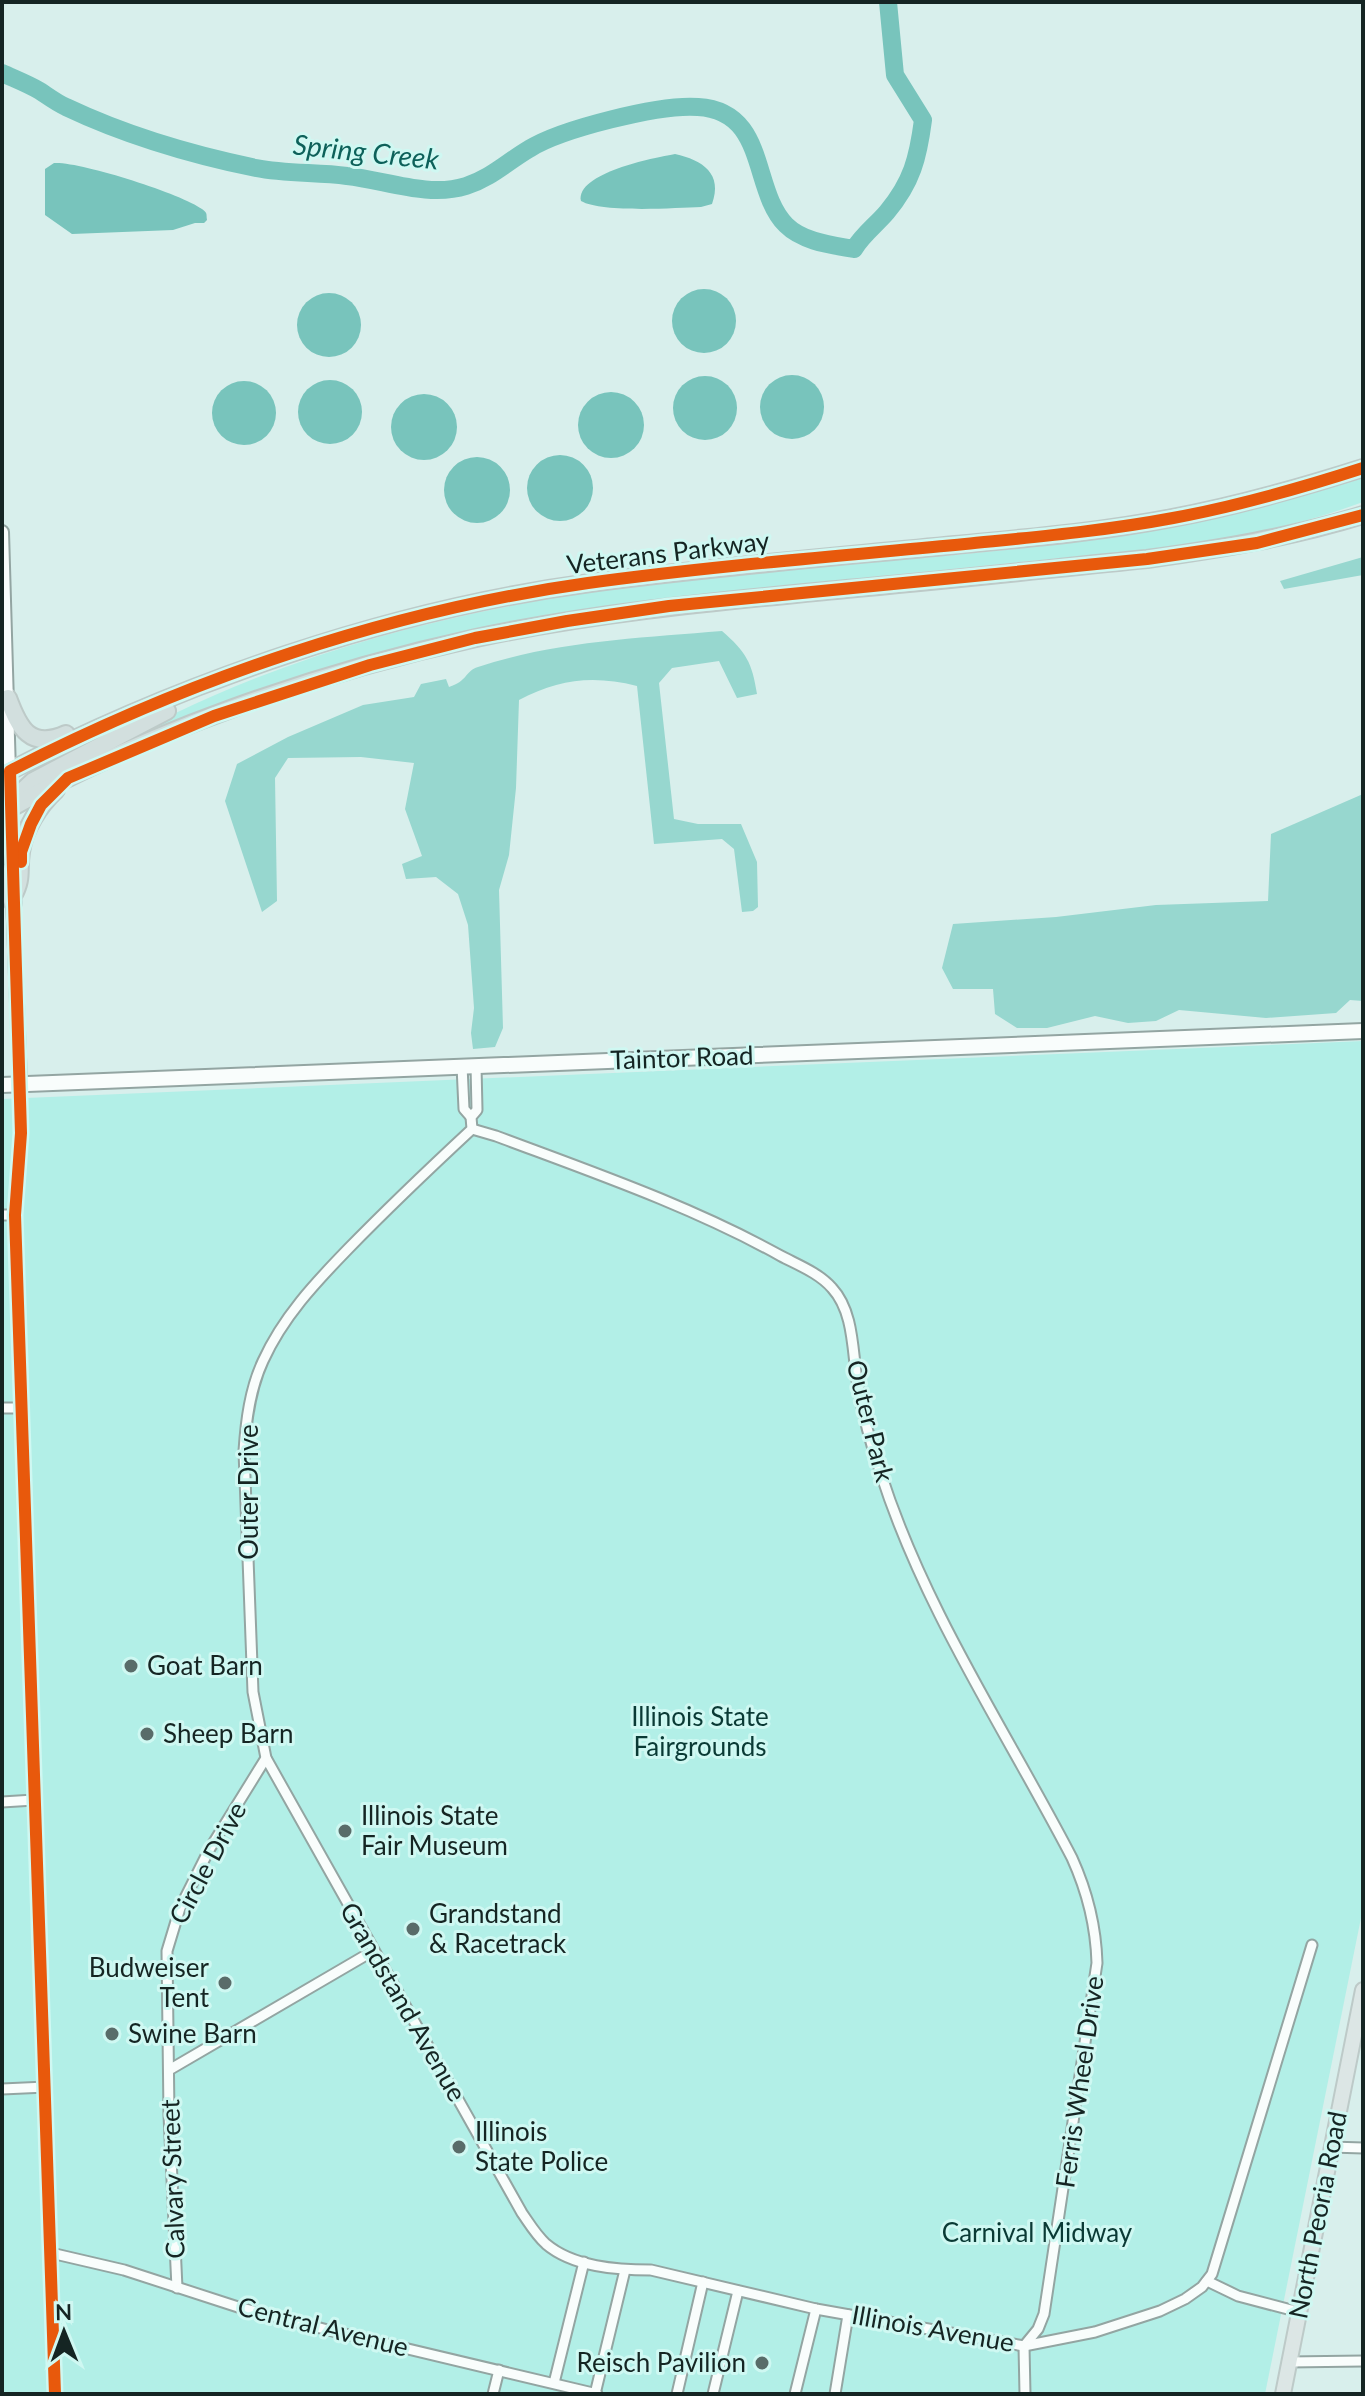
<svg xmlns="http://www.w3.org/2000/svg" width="1365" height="2396" font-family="Lato,sans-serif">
  <rect width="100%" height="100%" fill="#d8efec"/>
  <!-- green -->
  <g fill="#b2efe7">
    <path d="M1363,478V502C1304,524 1245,536 1183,546C1062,558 942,570 821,582C692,595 564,608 438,638C319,666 207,710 95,756C242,670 397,624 565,596C749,565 936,563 1120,536C1203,523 1283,503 1363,478Z"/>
    <polygon points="1363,1041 1363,1908 1265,2394 2,2394 2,1099"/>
  </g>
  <!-- forest -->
  <g fill="#97d7cf">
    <polygon points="1363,557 1363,575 1284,589 1280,581"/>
    <path d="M722,631C746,652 752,662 757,694L737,698L719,661L672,668L659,683L674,819L698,824H741L757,862L758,907L753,911L742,912L734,849L722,839L654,844L637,686C593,675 559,679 519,700L516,788L509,855L499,890L503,1028L495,1047L473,1049L471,1033L474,1008L468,925L458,894L436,877L406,879L402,864L422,856L405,809L414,763L361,757L288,758L275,778L277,901L262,912L225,801L237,764L288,737L363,705L414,697L421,684L446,679L449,687C468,681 465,671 478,667C557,641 639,638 722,631Z"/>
    <polygon points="1363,794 1363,1001 1350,1000 1336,1013 1266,1018 1179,1010 1156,1021 1128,1023 1095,1016 1047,1028 1017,1028 995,1014 993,989 953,989 942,968 953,924 1056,917 1156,905 1268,901 1271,834"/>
  </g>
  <!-- water -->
  <g fill="#78c4bc">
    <path d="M675,154C703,160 723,174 712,204L701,207C674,208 602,213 581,201C576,173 653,158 675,154Z"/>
    <path d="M54,163C79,161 182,194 202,209C208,214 206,213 207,220L204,223H195L173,230L72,234L45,215V169Z"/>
    <circle cx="704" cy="321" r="32"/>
    <circle cx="329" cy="325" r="32"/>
    <circle cx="792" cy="407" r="32"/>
    <circle cx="705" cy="408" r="32"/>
    <circle cx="330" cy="412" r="32"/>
    <circle cx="244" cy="413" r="32"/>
    <circle cx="611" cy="425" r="33"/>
    <circle cx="424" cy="427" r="33"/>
    <circle cx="560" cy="488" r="33"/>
    <circle cx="477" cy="490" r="33"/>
  </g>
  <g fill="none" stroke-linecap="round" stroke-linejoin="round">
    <!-- river -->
    <path stroke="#78c4bc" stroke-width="18" d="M2,73C15,79 28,84 40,91C49,97 57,103 66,107C125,135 193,155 256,168C286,174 317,172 347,176C385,180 428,198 466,186C491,178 507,162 529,149C561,129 660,104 698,107C768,111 751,190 786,225C803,242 832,245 854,249C863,234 876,225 887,212C912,182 918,158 923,120L895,75L888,2"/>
    <!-- minor casing -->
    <g stroke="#93a5a2" stroke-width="13">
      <g id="minor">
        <polyline points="462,1066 464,1109 471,1117"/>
        <path d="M476,1066L477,1110L471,1117L472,1129C430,1168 388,1208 348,1249C315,1283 283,1317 263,1361C250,1389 246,1420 244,1451L253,1692L266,1758L522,2213C529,2223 536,2235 546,2244C573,2267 617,2270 651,2270L816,2309L1024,2346L1095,2332L1160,2311L1185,2299L1202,2287L1212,2274L1312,1945"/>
        <polyline points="20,1084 21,1133 15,1215 55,2394"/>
        <path d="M472,1129L496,1136C592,1172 691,1206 781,1256C798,1265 819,1273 832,1288C855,1313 852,1354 858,1386C863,1415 871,1445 881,1474C925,1611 1006,1731 1072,1858C1087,1891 1096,1928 1097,1963L1044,2314L1038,2329L1024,2346"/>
        <polyline points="2,1215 15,1215"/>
        <polyline points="2,1408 22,1408"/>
        <polyline points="2,1802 34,1800"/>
        <polyline points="169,2070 373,1951"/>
        <polyline points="2,2089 46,2087"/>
        <polyline points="1331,2147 1363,2148"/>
        <polyline points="51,2253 124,2270 238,2307 324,2329 597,2394"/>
        <polyline points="1207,2281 1238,2296 1299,2312"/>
        <polyline points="177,2288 169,2115 167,1951 180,1908 209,1850 266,1758"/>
        <polyline points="1024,2346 1025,2394"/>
        <polyline points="1289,2362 1363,2361"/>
        <polyline points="554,2383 584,2262"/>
        <polyline points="493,2394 499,2370"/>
        <polyline points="595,2394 625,2270"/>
        <polyline points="677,2394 703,2282"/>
        <polyline points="713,2394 738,2291"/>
        <polyline points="795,2394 816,2309"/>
        <polyline points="835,2394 848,2315"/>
      </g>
    </g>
    <!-- tertiary casing -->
    <g stroke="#93a5a2" stroke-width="16">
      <g id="tertiary">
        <polyline points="2,532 12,876"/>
        <polyline points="13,895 20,1084"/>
      </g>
    </g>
    <!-- secondary casing -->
    <g stroke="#93a5a2" stroke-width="18">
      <polyline id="secondary" points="2,1085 1363,1031"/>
    </g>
    <!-- primary casing -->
    <g stroke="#bdcac8" stroke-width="18">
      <polyline id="primary" points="1283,2394 1363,1990"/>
    </g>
    <!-- trunk casing -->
    <g stroke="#bdcac8" stroke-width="20">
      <g id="trunk">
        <path d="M8,698C19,728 30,750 66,734"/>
        <path d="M2,775C178,683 392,609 590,583C711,567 833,557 955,545C1028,538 1100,532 1172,518C1237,506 1300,488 1363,468"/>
        <polyline points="12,806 18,795 33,781 167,711"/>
        <path d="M2,813C142,733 319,672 476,638C598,612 722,601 846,589C947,580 1047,569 1147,559C1220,549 1292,537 1363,515"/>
        <polyline points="2,875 13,903"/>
        <path d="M13,896C23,878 18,871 21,852C24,829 39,806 56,790"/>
      </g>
    </g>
    <!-- minor -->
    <use href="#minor" stroke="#f9fdfc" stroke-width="9"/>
    <!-- tertiary -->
    <use href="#tertiary" stroke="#f9fdfc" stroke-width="12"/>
    <!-- secondary -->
    <use href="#secondary" stroke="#f9fdfc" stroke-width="14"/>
    <!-- primary -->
    <use href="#primary" stroke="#dce6e5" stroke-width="14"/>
    <!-- trunk -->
    <use href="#trunk" stroke="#d2dfde" stroke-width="16"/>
    <!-- cycleway casing -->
    <g stroke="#cff8f2" stroke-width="17">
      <g id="cycleway">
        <polyline points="21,862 21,852 31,824 41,805 68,778 214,716 370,665 475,638 567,621 669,606 1147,559 1257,543 1363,515"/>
        <path d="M55,2394L15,1215L21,1133L10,771C189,679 388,611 588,583C713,566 839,556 965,544C1034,537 1104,531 1173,518C1238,506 1301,488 1363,468"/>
      </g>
    </g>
    <!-- cycleway -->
    <use href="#cycleway" stroke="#e8590c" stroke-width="12"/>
  </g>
  <!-- markers -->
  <g fill="#596c69" stroke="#cff8f2" stroke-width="3">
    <circle cx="131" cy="1666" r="8"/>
    <circle cx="147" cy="1734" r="8"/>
    <circle cx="345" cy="1831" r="8"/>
    <circle cx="413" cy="1929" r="8"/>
    <circle cx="225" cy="1983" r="8"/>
    <circle cx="112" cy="2034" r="8"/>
    <circle cx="459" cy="2147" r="8"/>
    <circle cx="762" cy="2363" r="8"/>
  </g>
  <g text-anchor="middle" stroke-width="6" stroke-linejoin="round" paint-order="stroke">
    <!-- street labels -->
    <g font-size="26" fill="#152523" stroke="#cff8f2">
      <text transform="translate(668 553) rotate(-7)" y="9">Veterans Parkway</text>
      <text transform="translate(682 1058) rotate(-2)" y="9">Taintor Road</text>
      <text transform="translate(870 1421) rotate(76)" y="9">Outer Park</text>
      <text transform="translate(249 1492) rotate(-90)" y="9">Outer Drive</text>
      <text transform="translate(208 1863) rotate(-62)" y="9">Circle Drive</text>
      <text transform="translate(403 2002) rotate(60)" y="9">Grandstand Avenue</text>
      <text transform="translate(1080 2082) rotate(-82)" y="9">Ferris Wheel Drive</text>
      <text transform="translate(173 2179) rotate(-92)" y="9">Calvary Street</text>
      <text transform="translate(1318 2215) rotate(-79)" y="9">North Peoria Road</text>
      <text transform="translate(323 2327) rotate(14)" y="9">Central Avenue</text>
      <text transform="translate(933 2329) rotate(10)" y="9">Illinois Avenue</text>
    </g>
    <!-- poi labels -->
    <g font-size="26" fill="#152523" stroke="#cff8f2" text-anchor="start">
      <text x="147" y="1675">Goat Barn</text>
      <text x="163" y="1743">Sheep Barn</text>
      <text x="361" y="1825">Illinois State<tspan x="361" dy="30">Fair Museum</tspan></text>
      <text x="429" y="1923">Grandstand<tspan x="429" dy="30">&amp; Racetrack</tspan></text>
      <text x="209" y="1977" text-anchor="end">Budweiser<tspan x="209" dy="30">Tent</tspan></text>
      <text x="128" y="2043">Swine Barn</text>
      <text x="475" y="2141">Illinois<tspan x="475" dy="30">State Police</tspan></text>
      <text x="746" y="2372" text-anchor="end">Reisch Pavilion</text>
    </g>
    <!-- park labels -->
    <g font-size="26" fill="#0a3a35" stroke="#cff8f2">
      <text x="700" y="1726">Illinois State<tspan x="700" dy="30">Fairgrounds</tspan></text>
      <text x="1037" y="2242">Carnival Midway</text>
    </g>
    <!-- water labels -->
    <g font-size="28" font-style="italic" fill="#0d615a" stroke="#cff8f2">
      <text transform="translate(366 152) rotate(6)" y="10">Spring Creek</text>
    </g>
  </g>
  <!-- border -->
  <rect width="1365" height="2396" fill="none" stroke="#152523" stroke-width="8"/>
  <!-- north arrow -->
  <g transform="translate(64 2332) rotate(359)" stroke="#cff8f2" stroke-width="6" paint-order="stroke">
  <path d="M0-6L14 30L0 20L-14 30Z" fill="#152523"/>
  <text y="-12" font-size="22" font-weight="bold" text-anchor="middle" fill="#152523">N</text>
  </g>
</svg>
